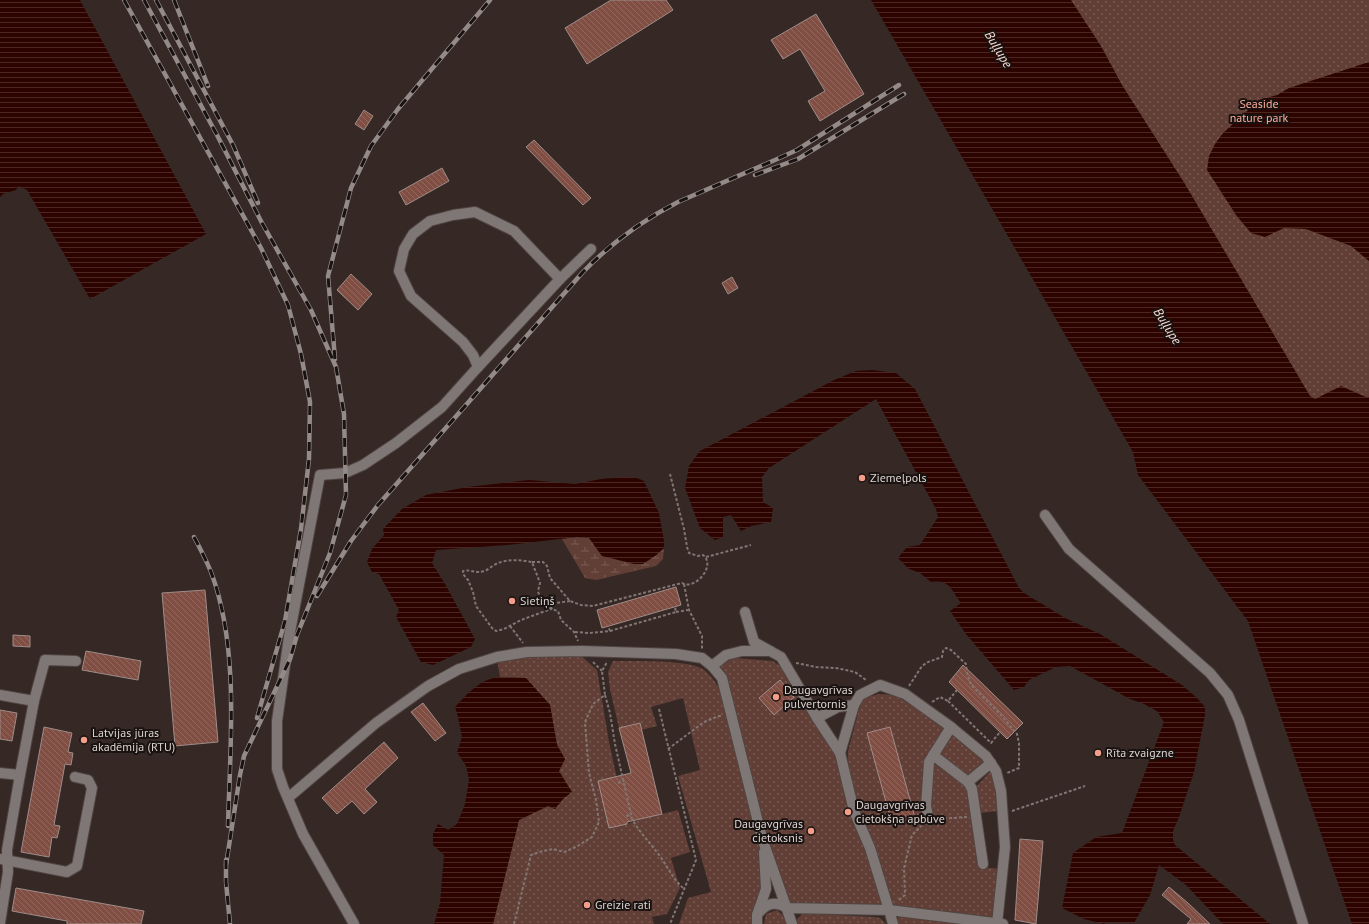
<svg xmlns="http://www.w3.org/2000/svg" width="1369" height="924" font-family="'PT Sans',sans-serif">
  <defs>
    <pattern id="green-dots" width="8" height="8" patternUnits="userSpaceOnUse"><rect width="8" height="8" fill="#623f36"/><path d="M2 2h.1M6 6h.1" fill="none" stroke="#785a52" stroke-width="1.8" stroke-linecap="round"/></pattern>
    <pattern id="wetland-marsh" width="20" height="14" patternUnits="userSpaceOnUse"><rect width="20" height="14" fill="#623f36"/><path d="M1 5h8M5 5V1M11 12h8M15 12V8" fill="none" stroke="#785a52"/></pattern>
    <pattern id="water-rules" width="6" height="5" patternUnits="userSpaceOnUse"><rect width="6" height="5" fill="#2d0300"/><path d="M0 2.5h6" fill="none" stroke="#4b2724"/></pattern>
    <pattern id="building-back-hatch" width="6" height="6" patternUnits="userSpaceOnUse"><rect width="6" height="6" fill="#814e43"/><path d="M-1 5l2 2M0 0l6 6M5-1l2 2" fill="none" stroke="#92675d"/></pattern>
  </defs>
  <rect width="100%" height="100%" fill="#352825"/>
  <!-- green -->
  <g fill="url(#green-dots)">
    <polygon points="1061,0 1369,0 1369,529"/>
    <polygon points="579,654 597,670 609,742 627,824 642,819 678,810 690,852 671,858 680,888 667,914 652,917 654,924 493,924 519,820 548,806 555,809 563,799 559,771 565,759 557,745 550,705 526,678 500,677 497,659 530,656"/>
    <polygon points="733,658 773,661 781,667 835,752 884,902 877,907 791,904 770,847 718,670 722,665"/>
    <path d="M613,661C632,661 686,660 701,668C710,674 716,682 721,692L758,835L763,885L753,913L752,924H679L688,898L711,892L678,776L700,770L683,698L651,707L657,726L641,730L619,728L610,689L608,672Z"/>
    <polygon points="879,694 893,695 910,703 987,762 970,779 970,791 981,867 1000,869 996,915 989,919 895,908 889,902 856,809 847,770 848,751 861,702 867,697"/>
    <polygon points="990,772 994,772 999,811 979,813 976,787"/>
    <polygon points="777,910 786,918 788,924 764,924 766,914"/>
    <polygon points="803,913 874,917 880,918 886,924 796,924 795,922"/>
    <polygon points="898,917 961,924 897,924"/>
  </g>
  <!-- wetland -->
  <polygon fill="url(#wetland-marsh)" points="577,537 589,538 602,556 655,556 664,548 663,559 656,566 596,580 585,578 562,539"/>
  <!-- water -->
  <g fill="url(#water-rules)">
    <polygon points="0,0 80,0 206,234 90,299 27,190 19,186 16,190 3,194 0,197"/>
    <polygon points="871,0 1071,0 1101,46 1122,85 1185,184 1310,396 1315,399 1341,386 1366,397 1369,397 1369,924 1352,924 1248,621 1138,475 1133,452"/>
    <polygon points="1369,62 1369,261 1351,246 1306,229 1284,228 1265,237 1251,233 1236,215 1207,170 1209,156 1215,144 1223,133 1259,100 1277,95 1289,88"/>
    <path d="M873,370L896,373L915,389L1019,588L1024,593L1065,618L1100,634L1182,685L1196,697L1205,707V715L1194,772L1179,817L1173,831V839L1175,845L1270,924H1223L1186,885L1159,865L1150,895L1134,923L1106,922L1104,924L1084,919L1062,908L1073,853L1096,837L1122,833L1164,722L1157,711L1144,704L1130,699L1070,666L1056,667L1029,680L1024,687L1014,690L966,634L950,611L961,603C951,590 950,579 931,582L920,573L909,569L898,558L907,547L920,545L938,517L936,509L876,399L769,468L762,477L763,502L773,508L771,522L751,526L741,531L731,515L723,517V537L715,540L700,528L685,488L689,466L700,451L834,380L856,371Z"/>
    <polygon points="624,477 637,478 644,481 659,513 664,541 664,548 655,556 643,564 634,564 602,556 589,538 577,537 507,545 436,550 432,563 445,584 475,639 471,647 433,665 421,662 396,617 399,610 379,574 372,572 367,562 372,549 384,535 383,529 402,509 426,495 467,487 529,480 575,484 601,479"/>
    <path d="M500,677L526,678L550,705L557,745L565,759L559,771L572,792L563,799L555,809L548,806L519,820L493,924H434L440,903L444,855L433,845V834L438,824L448,830L457,824L465,804L469,780L466,766L457,752L462,737L458,717L455,707C468,693 480,679 500,677Z"/>
  </g>
  <!-- building -->
  <g fill="url(#building-back-hatch)" stroke="#9e8d89">
    <polygon points="611,0 666,0 673,10 587,64 565,28"/>
    <polygon points="816,14 864,94 820,121 808,101 825,91 800,49 783,59 771,40"/>
    <polygon points="364,110 373,116 364,130 355,124"/>
    <polygon points="534,140 591,198 583,205 526,147"/>
    <polygon points="442,168 449,181 406,205 399,192"/>
    <polygon points="351,274 372,294 358,310 337,290"/>
    <polygon points="732,277 738,288 728,294 722,283"/>
    <polygon points="676,587 681,605 602,628 597,610"/>
    <polygon points="205,590 218,742 175,746 162,593"/>
    <polygon points="13,635 30,636 30,647 13,646"/>
    <polygon points="86,651 141,661 138,680 82,670"/>
    <polygon points="963,665 1023,723 1007,739 949,682"/>
    <polygon points="780,680 794,697 774,715 759,698"/>
    <polygon points="423,703 446,733 435,741 411,712"/>
    <polygon points="0,710 17,713 12,741 0,739"/>
    <polygon points="640,723 662,814 627,822 627,824 609,828 598,781 631,773 619,728"/>
    <polygon points="44,727 72,733 68,752 73,753 71,765 65,764 54,825 60,826 57,838 52,837 49,857 21,852"/>
    <polygon points="890,727 915,818 892,824 867,733"/>
    <polygon points="384,742 398,758 365,789 377,802 364,814 352,801 337,814 322,798"/>
    <polygon points="1020,839 1043,841 1036,924 1015,920"/>
    <polygon points="1169,887 1188,903 1210,924 1187,924 1191,919 1162,895"/>
    <polygon points="16,888 144,911 141,924 67,924 67,921 12,911"/>
  </g>
  <g fill="none" stroke-linecap="round" stroke-linejoin="round">
    <!-- minor casing -->
    <g stroke="#504441" stroke-width="12">
      <g id="minor">
        <polyline points="478,367 560,279 591,249"/>
        <polyline points="1045,515 1069,549 1210,673 1228,695 1239,720 1303,924"/>
        <polyline points="745,612 754,642 781,657 817,718 840,753 854,811 870,848 889,910 1003,924"/>
        <polyline points="712,666 726,655 742,651 770,651"/>
        <polyline points="0,695 34,701"/>
        <polyline points="817,718 838,707 854,705"/>
        <polyline points="840,753 854,705 860,695 880,685 905,694 951,727 986,756 996,771 1001,791 1005,847 997,924"/>
        <polyline points="933,755 968,782 972,789 983,864"/>
        <polyline points="0,773 20,775 7,850 8,872 0,923"/>
        <polyline points="20,775 34,701 45,660 76,661"/>
        <polyline points="968,782 991,763"/>
        <polyline points="288,798 376,723 428,686 459,669 497,657 527,652 582,651 676,654 702,658 712,666 722,678 762,838 792,924"/>
        <polyline points="929,820 926,806 929,762 951,727"/>
        <polyline points="0,859 67,872 77,866 92,788 88,780 75,777"/>
        <path d="M757,915C765,904 774,900 787,908L889,910L893,924"/>
        <polyline points="354,924 303,834 283,787 277,769 277,721 289,637 320,475 345,473 363,465 396,443 442,407 478,367 473,355 463,342 411,296 399,271 404,249 413,234 430,221 453,215 475,212 514,231 560,279"/>
        <polyline points="757,924 757,915 766,889 764,852"/>
      </g>
    </g>
    <!-- path -->
    <g stroke="#817673" stroke-width="2" stroke-dasharray="3 2" stroke-linecap="butt">
      <polyline points="706,557 751,545"/>
      <path d="M532,562H543L547,566L550,578L570,601L581,605L593,606L682,583C694,591 717,566 703,555L698,556L689,553L687,547L684,529L670,474"/>
      <polyline points="684,584 689,610 702,636 702,649"/>
      <path d="M570,601L556,603L551,609L521,620L504,629L496,631L492,628L476,606L473,592L468,580L463,574V571C472,569 475,574 485,571C489,569 493,565 498,563C509,559 521,560 532,562L540,583L538,591L540,598L551,609L558,611L561,620L574,632L578,641"/>
      <polyline points="676,612 688,610"/>
      <polyline points="510,626 523,643"/>
      <polyline points="610,631 676,612 675,607"/>
      <polyline points="575,632 589,633 610,631 608,626"/>
      <polyline points="593,662 602,671"/>
      <polyline points="796,663 816,667 836,668 855,672 866,680"/>
      <polyline points="909,686 922,666 928,662 942,657 943,651 946,648 951,650 966,664 967,673 971,685 1000,714 1017,734 1019,743 1019,768 1007,773"/>
      <path d="M605,695L610,713L615,744L632,819C640,833 652,845 662,859C669,870 674,880 684,889"/>
      <polyline points="948,701 991,743 1000,732"/>
      <polyline points="932,702 940,697 948,701 957,690"/>
      <polyline points="659,709 696,860 670,924"/>
      <polyline points="668,749 704,722 719,716 721,716"/>
      <polyline points="618,783 624,781"/>
      <polyline points="1012,811 1085,786"/>
      <polyline points="626,816 631,815"/>
      <polyline points="939,819 967,817"/>
      <polyline points="899,900 905,895 904,868 912,835 921,826"/>
      <polyline points="514,924 531,855 543,851 553,849 564,852 576,847 592,837 599,822 596,800 589,773 585,722 593,704 605,695 602,671 607,662"/>
    </g>
    <!-- minor -->
    <use href="#minor" stroke="#7e7775" stroke-width="10"/>
    <!-- rail casing -->
    <g stroke="#948a87" stroke-width="4.5">
      <g id="rail">
        <polyline points="124,0 261,248 288,305 301,354 310,402 309,459 301,529 285,621 257,718"/>
        <polyline points="144,0 217,135 262,223 311,310 336,367 344,414 346,495 330,553 297,635 290,659 244,756 240,775 226,865"/>
        <polyline points="156,0 233,145 258,203"/>
        <polyline points="174,0 208,86"/>
        <polyline points="755,175 798,159 904,94"/>
        <polyline points="335,359 328,276 351,188 371,146 398,109 490,0"/>
        <path d="M194,537C200,548 206,560 211,572C240,649 230,746 228,826"/>
        <path d="M317,596L351,541L378,505L583,272C611,243 643,220 678,202L775,160L797,150L899,85"/>
        <polyline points="226,860 226,882 230,924"/>
      </g>
    </g>
    <!-- rail -->
    <use href="#rail" stroke="#181211" stroke-width="3" stroke-dasharray="9" stroke-linecap="butt"/>
  </g>
  <!-- markers -->
  <g fill="#f49e8a" stroke="#181211" stroke-width="1.5">
    <circle cx="862" cy="478" r="4"/>
    <circle cx="512" cy="601" r="4"/>
    <circle cx="776" cy="697" r="4"/>
    <circle cx="84" cy="740" r="4"/>
    <circle cx="1098" cy="753" r="4"/>
    <circle cx="848" cy="812" r="4"/>
    <circle cx="811" cy="831" r="4"/>
    <circle cx="587" cy="905" r="4"/>
  </g>
  <g text-anchor="middle" stroke-width="4" stroke-linejoin="round" paint-order="stroke">
    <!-- park labels -->
    <g font-size="12" fill="#ffad9a" stroke="#181211">
      <text x="1259" y="108">Seaside<tspan x="1259" dy="14">nature park</tspan></text>
    </g>
    <!-- poi labels -->
    <g font-size="12" fill="#ddd4d1" stroke="#181211" text-anchor="start">
      <text x="870" y="482">Ziemeļpols</text>
      <text x="520" y="605">Sietiņš</text>
      <text x="784" y="694">Daugavgrīvas<tspan x="784" dy="14">pulvertornis</tspan></text>
      <text x="92" y="737">Latvijas jūras<tspan x="92" dy="14">akadēmija (RTU)</tspan></text>
      <text x="1106" y="757">Rīta zvaigzne</text>
      <text x="856" y="809">Daugavgrīvas<tspan x="856" dy="14">cietokšņa apbūve</tspan></text>
      <text x="803" y="828" text-anchor="end">Daugavgrīvas<tspan x="803" dy="14">cietoksnis</tspan></text>
      <text x="595" y="909">Greizie rati</text>
    </g>
    <!-- water labels -->
    <g font-size="13" font-style="italic" fill="#fcd9d1" stroke="#181211">
      <text transform="translate(999 49) rotate(59)" y="5">Buļļupe</text>
      <text transform="translate(1168 326) rotate(58)" y="5">Buļļupe</text>
    </g>
  </g>
</svg>
